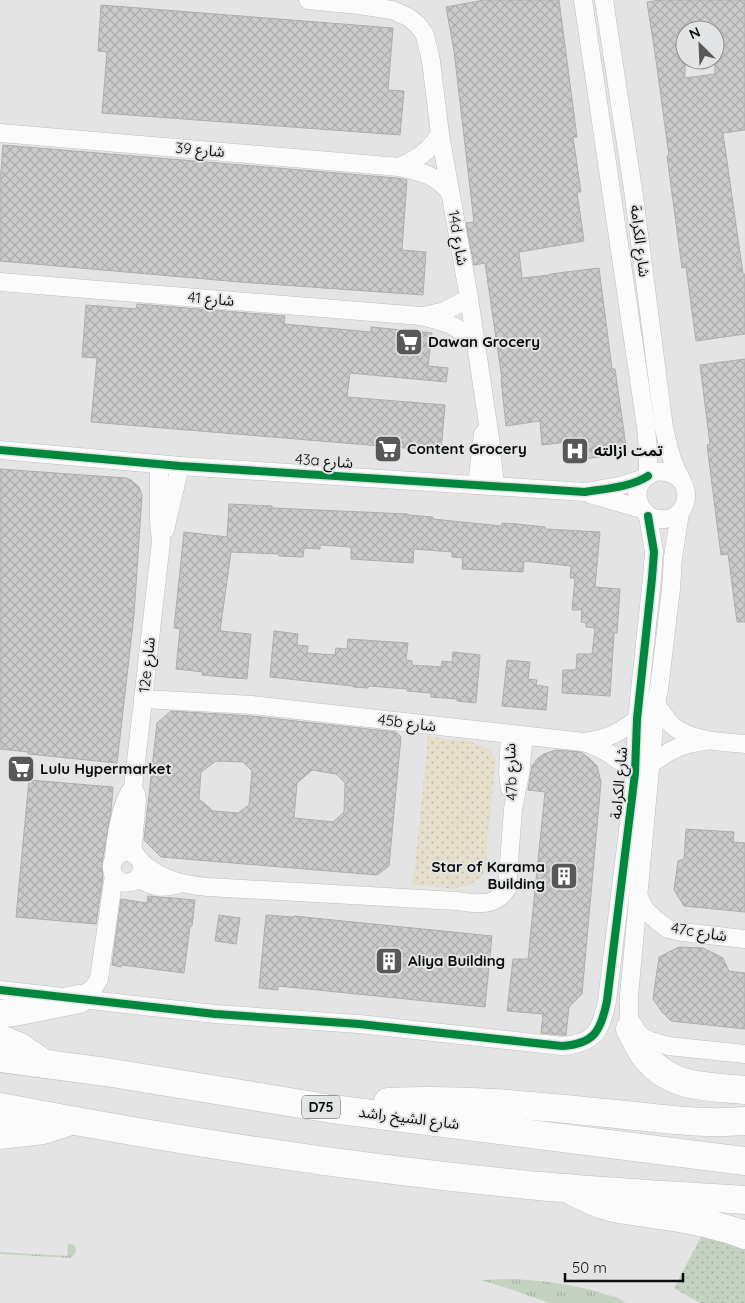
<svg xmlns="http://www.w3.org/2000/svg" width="745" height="1303" font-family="Quicksand,'Noto Sans Arabic',sans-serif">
  <defs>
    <pattern id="grass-tufts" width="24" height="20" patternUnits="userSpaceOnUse" patternTransform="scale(1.25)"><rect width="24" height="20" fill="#c5d1c1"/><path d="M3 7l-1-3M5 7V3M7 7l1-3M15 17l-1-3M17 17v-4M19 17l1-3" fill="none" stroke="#a8b2a5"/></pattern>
    <pattern id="sand-dots" width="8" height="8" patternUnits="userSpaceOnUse" patternTransform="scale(1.25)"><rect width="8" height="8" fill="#e4deca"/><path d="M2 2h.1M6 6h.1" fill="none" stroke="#c2bdac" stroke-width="1.8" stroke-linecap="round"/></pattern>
    <pattern id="garden-dots" width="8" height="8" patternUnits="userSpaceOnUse" patternTransform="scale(1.25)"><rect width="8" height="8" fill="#c5d1c1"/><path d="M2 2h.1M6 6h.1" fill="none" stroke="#a8b2a5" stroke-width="1.8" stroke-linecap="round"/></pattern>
    <pattern id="building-cross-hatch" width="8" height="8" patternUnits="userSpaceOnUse" patternTransform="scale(1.25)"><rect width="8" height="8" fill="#cbcacb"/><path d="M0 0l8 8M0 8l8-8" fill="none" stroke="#adacad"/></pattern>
  </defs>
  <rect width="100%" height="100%" fill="#e4e4e4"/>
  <!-- grass -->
  <g fill="url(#grass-tufts)">
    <polygon points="68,1243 74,1245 76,1249 75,1254 71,1258 0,1254 0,1252 67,1256"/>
    <path d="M512,1279C545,1281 577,1284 608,1295C614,1297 621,1298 625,1303H549L510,1289L481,1280Z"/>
  </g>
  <!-- sand -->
  <polygon fill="url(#sand-dots)" points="428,736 447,739 469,741 489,749 496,759 487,840 487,866 480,878 466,887 448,888 413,885"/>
  <!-- garden -->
  <polygon fill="url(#garden-dots)" points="703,1233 745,1244 745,1303 700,1303 674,1288"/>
  <!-- building -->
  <g fill="url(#building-cross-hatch)" stroke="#aeadae" fill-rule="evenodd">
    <polygon points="484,0 559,0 577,137 573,137 581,192 577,192 584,241 519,252 522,278 550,275 550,274 599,268 612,369 615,369 627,453 577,460 574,441 542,445 540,421 506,426 501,379 502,379 485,263 474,265 466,223 474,222 454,51 446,7"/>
    <path d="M660,0H745V130L723,133L743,274H745V334L696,341L686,267L682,268L667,156H669L656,60L647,2ZM685,30H715V74L685,78Z"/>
    <polygon points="101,5 393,28 388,90 404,91 400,135 102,113 107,52 98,51"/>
    <polygon points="3,145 397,178 407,180 402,250 426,252 423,295 240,282 0,261 0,184"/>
    <polygon points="137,304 285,316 284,324 371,332 371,327 432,333 428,366 448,368 446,382 350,373 347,397 445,405 441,451 91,422 97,358 82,357 86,305 136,309"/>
    <polygon points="745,359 745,622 737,622 728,554 721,555 707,445 710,444 700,365"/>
    <polygon points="0,469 126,478 131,480 139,487 142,495 134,615 117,763 28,754 28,752 0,749"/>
    <polygon points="229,504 272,506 272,508 408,514 408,515 433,517 433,519 462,522 502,526 502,523 517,524 545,527 545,529 600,532 595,587 620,589 617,633 614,633 610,696 562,693 563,670 576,670 577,654 592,654 595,628 586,627 586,623 581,622 582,610 572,610 575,578 570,578 571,566 524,561 523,572 462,569 463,558 452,557 452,552 414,549 413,563 351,559 351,547 320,545 320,549 304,548 303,557 279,556 279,554 231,552 220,631 251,634 247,679 202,675 203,672 176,669 180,629 174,628 184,532 227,537"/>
    <polygon points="274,631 298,634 297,645 308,646 307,653 335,655 336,648 347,649 348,639 408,643 406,660 412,661 412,665 441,667 442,661 452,662 453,652 480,655 476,703 457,701 457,699 431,697 431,693 407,691 407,689 369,686 368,688 353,687 353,686 270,677"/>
    <polygon points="507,660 530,662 528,679 537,680 536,685 548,687 546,710 502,706"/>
    <path d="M171,711L251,716L396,732L401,737L389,866L377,875L161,857L144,840L157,723ZM216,761L243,762L252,771L249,805L238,813L213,811L199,799L201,772ZM312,770L336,774L345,783L344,812L333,822L294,818L297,783Z"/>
    <polygon points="556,750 581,752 589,758 597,766 601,782 582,994 569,1007 566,1035 562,1035 541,1033 543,1014 507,1011 513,959 528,959 545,792 528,790 532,766 538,758 544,754"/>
    <polygon points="29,780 113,787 111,812 102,863 103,876 96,924 16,917"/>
    <polygon points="686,829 734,832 733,842 745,843 745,912 684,906 674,890 678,861 684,859"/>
    <polygon points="148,896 195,900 192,926 190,926 184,973 122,965 121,967 112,965 121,899 147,903"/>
    <polygon points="219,915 240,918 236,944 215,941"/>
    <polygon points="266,915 293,917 294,916 492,936 485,1007 278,986 278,990 259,988"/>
    <polygon points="679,947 703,948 723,958 729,971 745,973 745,1029 671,1021 662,1012 653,999 659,957"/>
  </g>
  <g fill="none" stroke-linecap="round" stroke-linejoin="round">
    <!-- minor casing -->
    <g stroke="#c0c0c0" stroke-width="19">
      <g id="minor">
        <polyline points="308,0 359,5 392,10 408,17 418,25 425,35 431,61 440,134 469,298 490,438 495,486"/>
        <polyline points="583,0 646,427 648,451 648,476"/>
        <path d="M604,0L634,196L664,428C667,442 670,456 676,469C679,477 686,485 686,493C687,499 685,504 683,508C678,516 669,520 660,519C654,519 650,517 646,513C622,491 653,455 681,480"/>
        <path d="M0,133L399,167C421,172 434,174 449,191"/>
        <path d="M399,167C418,159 429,151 440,134"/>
        <path d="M0,282L421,316C446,322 455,324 475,342"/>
        <polyline points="424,316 445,311 469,298"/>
        <polyline points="0,450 180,466 585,492 619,486 645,478"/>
        <polyline points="477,485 483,434"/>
        <polyline points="590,494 642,509"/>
        <polyline points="680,513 673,557 671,589 659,689 656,704 629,996 629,1018 630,1029 648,1040 668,1046 745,1054"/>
        <polyline points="165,530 180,466"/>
        <path d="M143,699L252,705L583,742C605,749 617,758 635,773"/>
        <path d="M656,704C661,711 666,720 673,726C690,741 723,742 745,744"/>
        <path d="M583,742C607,739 618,734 637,719"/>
        <path d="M651,764C670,750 683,743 706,741"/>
        <polyline points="510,789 508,773 510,734"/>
        <polyline points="132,853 137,800 136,794 133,788"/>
        <path d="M114,859C115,842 121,800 133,788L161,542L159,521V464"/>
        <path d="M142,863C144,887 114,889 112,869C111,859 119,851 129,852C137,853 138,859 143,864C147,867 152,870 156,873C173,883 190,885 208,887L457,901C470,903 488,906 498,898C502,896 504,892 507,889L513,809L520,774L524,736"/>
        <path d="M138,878C153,887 161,889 178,884"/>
        <polyline points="638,896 645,909 656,920 668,929 682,932 745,939"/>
        <path d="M0,990L215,1014L359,1024L562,1046C594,1044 601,1031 607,1001L635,773L637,719L652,578L654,552L648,516"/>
        <polyline points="79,999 94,987 99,979 114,875"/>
      </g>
    </g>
    <!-- primary casing -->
    <g stroke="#c0c0c0" stroke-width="29">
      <g id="primary">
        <polyline points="0,1014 14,1012 79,999"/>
        <polyline points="0,1039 20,1047 45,1064"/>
        <polyline points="0,1135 43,1130 71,1121"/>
      </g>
    </g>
    <!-- trunk casing -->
    <g stroke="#c0c0c0" stroke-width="29">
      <g id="trunk">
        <path d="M630,1029C634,1037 638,1045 643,1053C668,1089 706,1086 745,1090"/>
        <polyline points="0,1058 106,1072 332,1109 745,1161"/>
        <path d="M388,1102C464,1098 540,1106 616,1114C659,1118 702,1125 745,1121"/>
        <path d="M0,1107C172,1140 345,1167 519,1184C594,1192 670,1195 745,1200"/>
      </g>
    </g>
    <!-- motorway casing -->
    <g stroke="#c0c0c0" stroke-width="29">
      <path id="motorway" d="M567,1188C581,1196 595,1203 610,1207C626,1211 642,1212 659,1215C688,1219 718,1225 745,1235"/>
    </g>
    <!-- minor -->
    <use href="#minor" stroke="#fbfbfb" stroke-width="18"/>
    <!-- primary -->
    <use href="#primary" stroke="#fbfbfb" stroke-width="28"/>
    <!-- trunk -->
    <use href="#trunk" stroke="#fbfbfb" stroke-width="28"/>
    <!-- motorway -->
    <use href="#motorway" stroke="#fbfbfb" stroke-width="28"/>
    <!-- cycleway casing -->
    <g stroke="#e3e4e5" stroke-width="11">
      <g id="cycleway">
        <path d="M0,450L180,466L585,492C603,489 632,487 648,476"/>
        <path d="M0,990L215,1014L359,1024L562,1046C594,1044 601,1031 607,1001L635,773L637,719L652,578L654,552L648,516"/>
      </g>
    </g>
    <!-- cycleway -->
    <use href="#cycleway" stroke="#00873e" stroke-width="8"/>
  </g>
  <!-- icons -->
  <defs>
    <g id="supermarket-square" transform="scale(1.4375)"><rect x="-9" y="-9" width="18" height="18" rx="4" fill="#585858" stroke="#e3e4e5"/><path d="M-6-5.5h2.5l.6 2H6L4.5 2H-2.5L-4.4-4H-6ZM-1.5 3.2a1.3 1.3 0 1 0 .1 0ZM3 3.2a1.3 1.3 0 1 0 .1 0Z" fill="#fff"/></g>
    <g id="hospital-square" transform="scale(1.4375)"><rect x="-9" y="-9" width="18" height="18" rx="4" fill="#585858" stroke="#e3e4e5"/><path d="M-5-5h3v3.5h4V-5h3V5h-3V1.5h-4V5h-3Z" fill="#fff"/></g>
    <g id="building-square" transform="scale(1.4375)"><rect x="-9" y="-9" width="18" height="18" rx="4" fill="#585858" stroke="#e3e4e5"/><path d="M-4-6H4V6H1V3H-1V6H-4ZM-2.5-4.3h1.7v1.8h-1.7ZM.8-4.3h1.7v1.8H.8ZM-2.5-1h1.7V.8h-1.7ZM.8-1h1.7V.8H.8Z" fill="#fff"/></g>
  </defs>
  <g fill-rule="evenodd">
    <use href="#supermarket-square" x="409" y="342"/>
    <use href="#supermarket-square" x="388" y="449"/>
    <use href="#hospital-square" x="575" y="451"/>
    <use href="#supermarket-square" x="21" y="769"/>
    <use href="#building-square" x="564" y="876"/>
    <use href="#building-square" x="389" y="961"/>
  </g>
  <g text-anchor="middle" stroke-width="4" stroke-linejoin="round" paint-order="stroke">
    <!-- shield labels -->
    <rect fill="#e3e4e5" stroke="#4c4e4e" stroke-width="1" x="302" y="1095.5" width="38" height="23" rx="4"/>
    <g font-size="14" font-weight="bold" fill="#0c0d0d">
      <text x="321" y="1112">D75</text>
    </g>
    <!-- street labels -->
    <g font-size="15" fill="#0c0d0d" stroke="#e3e4e5">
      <text transform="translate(200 150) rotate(5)" y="5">شارع 39</text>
      <text transform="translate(458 238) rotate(80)" y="5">14d شارع</text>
      <text transform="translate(640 241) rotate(83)" y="5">شارع الكرامة</text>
      <text transform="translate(211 299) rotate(5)" y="5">شارع 41</text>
      <text transform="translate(324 461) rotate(4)" y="5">43a شارع</text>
      <text transform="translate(147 665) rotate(-84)" y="5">12e شارع</text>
      <text transform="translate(407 723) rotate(7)" y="5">45b شارع</text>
      <text transform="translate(511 772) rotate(-92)" y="5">47b شارع</text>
      <text transform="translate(619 783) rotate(-85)" y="5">شارع الكرامة</text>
      <text transform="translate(699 932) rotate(9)" y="5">47c شارع</text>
      <text transform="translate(409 1118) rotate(7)" y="5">شارع الشيخ راشد</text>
    </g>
    <!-- poi labels -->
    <g font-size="15" font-weight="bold" fill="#0c0d0d" stroke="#e3e4e5" text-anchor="start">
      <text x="428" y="347">Dawan Grocery</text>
      <text x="407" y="454">Content Grocery</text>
      <text x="594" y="456">تمت ازالته</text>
      <text x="40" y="774">Lulu Hypermarket</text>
      <text x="545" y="872" text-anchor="end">Star of Karama<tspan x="545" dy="17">Building</tspan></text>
      <text x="408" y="966">Aliya Building</text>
    </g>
  </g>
  <!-- north arrow -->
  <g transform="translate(700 45) rotate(336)"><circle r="24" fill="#e3e4e5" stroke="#8d8e8f"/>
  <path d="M0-4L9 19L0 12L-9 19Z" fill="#585858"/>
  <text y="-8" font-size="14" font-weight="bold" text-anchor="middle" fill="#0c0d0d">N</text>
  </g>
  <!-- scale -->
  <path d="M565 1273v8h118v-8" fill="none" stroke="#0c0d0d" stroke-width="2.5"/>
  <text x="572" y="1273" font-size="15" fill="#0c0d0d" stroke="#e3e4e5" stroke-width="4" paint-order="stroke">50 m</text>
</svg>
